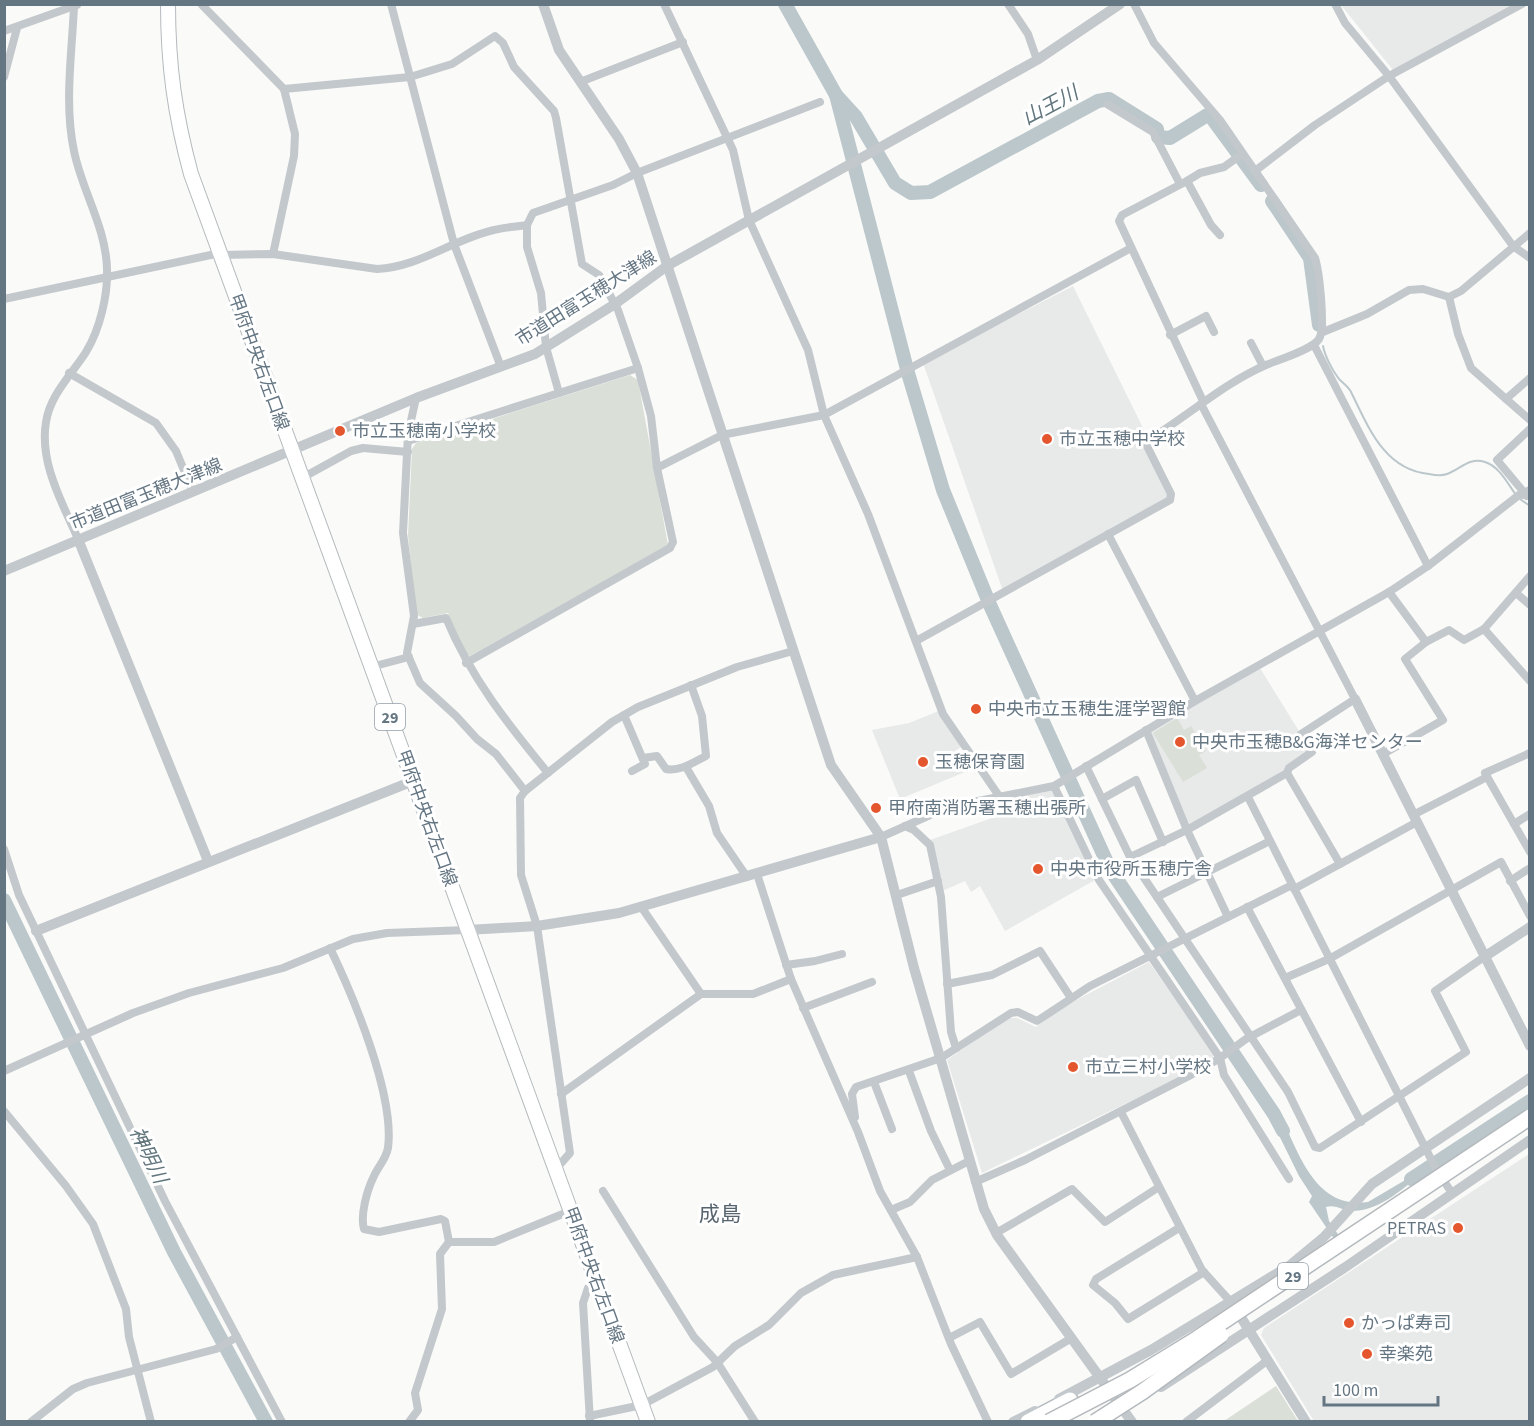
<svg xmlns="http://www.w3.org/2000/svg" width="1534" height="1426" font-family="'Source Sans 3','Noto Sans JP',sans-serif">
  <rect width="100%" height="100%" fill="#fafaf8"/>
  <!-- built -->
  <g fill="#e8e9e9">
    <polygon points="1341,5 1514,5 1393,70"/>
    <polygon points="1073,286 1147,436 1141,441 1168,497 1003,591 923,363"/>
    <polygon points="1260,668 1312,752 1187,830 1146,730"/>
    <polygon points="941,710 964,745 955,751 965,772 900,799 872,730 909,723"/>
    <polygon points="1054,786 1095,880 1005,931 980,886 971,892 965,881 940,892 930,840 1009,812 999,796"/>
    <polygon points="1149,962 1215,1055 1185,1075 982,1173 947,1060 1008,1018 1017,1018 1036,1027 1063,1007"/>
    <polygon points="1529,1154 1529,1421 1314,1421 1261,1335 1264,1328"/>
  </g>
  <!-- green -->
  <g fill="#dadfd7">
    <polygon points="630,375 638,380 668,545 470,656 465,654 448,613 423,618 416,614 408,536 412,449 416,443"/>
    <polygon points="1177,718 1184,730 1191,726 1206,751 1199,755 1207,768 1183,782 1153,733"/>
    <polygon points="1276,1386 1298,1421 1224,1421"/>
  </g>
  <!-- water -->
  <path fill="#bbc7cb" d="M1279,1112C1298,1150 1314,1210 1368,1202L1424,1169L1426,1171C1403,1187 1383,1210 1353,1211C1343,1211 1336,1204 1326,1207L1329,1221L1344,1243L1339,1246L1309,1202L1312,1196L1299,1176L1270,1117Z"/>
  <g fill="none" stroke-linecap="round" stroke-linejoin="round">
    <!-- stream -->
    <g stroke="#bbc7cb" stroke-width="2">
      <path d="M1323,346C1325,356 1332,370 1339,379C1343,383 1349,387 1351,392C1368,426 1384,470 1429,474C1434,475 1442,476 1447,474C1461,469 1469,457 1485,462C1499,466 1508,484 1516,495"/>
      <polyline points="1520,499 1530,506"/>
    </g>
    <!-- river -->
    <g stroke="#bbc7cb" stroke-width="14">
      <polyline points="785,4 836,95 856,117 895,183 911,193 930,192 1098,101 1109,99 1157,129 1158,137 1170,138 1209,114 1261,185"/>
      <polyline points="836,95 908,373 943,490 990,605 1110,869 1274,1114 1283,1131"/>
      <polyline points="1272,201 1310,258 1319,325"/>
      <polyline points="4,900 174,1252 266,1422"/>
      <polyline points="1411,1179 1530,1101"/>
    </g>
    <!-- primary casing -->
    <g stroke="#b5babe" stroke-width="16">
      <path id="primary" d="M168,4C168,66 175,115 191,174L648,1422"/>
    </g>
    <!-- motorway casing -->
    <g stroke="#b4b9bd" stroke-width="18">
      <polyline id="motorway" points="1028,1422 1070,1400"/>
    </g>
    <!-- minor -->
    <g stroke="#c3c8cc" stroke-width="8">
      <polyline points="391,4 454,244 501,367"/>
      <polyline points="664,4 733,150 749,220 808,350 824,415 868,514 943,714 999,796"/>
      <polyline points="1008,4 1028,34 1037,60"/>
      <polyline points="1335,4 1345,23 1389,76 1513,246 1530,258"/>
      <polyline points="202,5 284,89 295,134 294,156 273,254"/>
      <path d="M74,6C72,53 64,104 74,151C82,191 106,227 107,269C108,295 100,329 86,352C72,374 50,395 46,422C39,463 63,504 78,539"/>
      <polyline points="4,31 77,5"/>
      <polyline points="4,77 17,28"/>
      <polyline points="580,82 683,42"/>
      <polyline points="284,89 410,77 452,64 495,36 503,43 514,67 554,111 556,118 582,264 599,275 618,310 638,368 651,416 657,468 673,542 670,548 466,663"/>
      <polyline points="1107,104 1153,132 1180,184"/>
      <polyline points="1255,171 1315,125 1389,76 1522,4"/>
      <polyline points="1187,181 1200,173 1224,167 1242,154"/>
      <path d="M221,255L273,254L377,269C420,267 453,239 494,230C504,227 516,227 527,225"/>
      <polyline points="1449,297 1458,334 1471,368 1506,399"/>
      <polyline points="4,299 220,253"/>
      <polyline points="1323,332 1367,314 1409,290 1423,289 1449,297 1461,291 1530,233"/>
      <polyline points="1170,335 1206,316 1214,332"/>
      <polyline points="1251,343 1263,366"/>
      <polyline points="1314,345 1428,566"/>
      <polyline points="69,373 156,423 176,451 193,492"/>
      <polyline points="1530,378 1506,399 1530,420"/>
      <polyline points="559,393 546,347 541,293 527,247 527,225 533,213 613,185 637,173 820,102"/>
      <polyline points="416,398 408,434 403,533 414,616 407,653 420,683 456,716 477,739 496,754 525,791"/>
      <polyline points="1203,401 1119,221 1122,215 1187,181 1211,225 1220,235"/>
      <polyline points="408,441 638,368"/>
      <polyline points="657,468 722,435 824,415 1131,248"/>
      <polyline points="302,478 351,451 363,448 408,452"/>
      <polyline points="1527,496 1497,460 1530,429"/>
      <polyline points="1108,534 1195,701"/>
      <polyline points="1389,592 1426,642 1449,630 1464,640 1484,629 1530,576"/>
      <polyline points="1516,593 1530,605"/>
      <path d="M413,624L446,618C471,678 507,723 548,773"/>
      <polyline points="1484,629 1530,681"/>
      <path d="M916,641L1170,500L1171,494L1145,442C1186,418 1222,384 1266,365C1278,360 1312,350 1319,339C1326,328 1319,271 1315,258L1220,120L1154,43L1134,4"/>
      <polyline points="371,667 409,657"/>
      <polyline points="624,715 645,764 632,771"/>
      <polyline points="1146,730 1187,830 1228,917"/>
      <polyline points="1530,753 1485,773 1530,852"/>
      <polyline points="1383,754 1443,720 1405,659 1426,642"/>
      <path d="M643,758L657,756L666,769C680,772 694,762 706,756L702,716L691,685"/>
      <polyline points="1086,766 1130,857 1288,1092 1315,1147 1320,1148 1466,1052 1435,991 1484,957"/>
      <polyline points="686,767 709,806 717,833 747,877"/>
      <polyline points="1287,773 1340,864"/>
      <polyline points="1054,786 1099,880 1220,1058 1224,1075 1289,1179"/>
      <polyline points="1248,797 1437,1171 1452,1193"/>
      <polyline points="1102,799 1136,780 1163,842"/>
      <polyline points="1413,815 1487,777"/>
      <polyline points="1514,824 1530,814"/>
      <polyline points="905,826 914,830 930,845 941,897 951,1032 956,1048"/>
      <polyline points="881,837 948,807 1054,786 1195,701 1389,592 1428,566 1519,495 1524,494"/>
      <polyline points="4,849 19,895 165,1201 282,1422"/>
      <polyline points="1130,857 1187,830 1287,773 1289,768 1312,752 1301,734 1355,699 1201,404"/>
      <polyline points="757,874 791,979 858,1132 880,1191 917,1257 951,1344 988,1422"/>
      <polyline points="1510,881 1530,868"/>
      <polyline points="1294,889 1417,822"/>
      <polyline points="897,895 938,881"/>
      <polyline points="1157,897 1268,842"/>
      <polyline points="1247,907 1361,1122"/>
      <polyline points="642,908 701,994 753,994 791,979"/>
      <path d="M330,948C353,996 395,1095 388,1148C386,1159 378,1167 374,1176C367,1190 360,1215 364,1229L379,1232L441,1219L445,1221L449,1242"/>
      <polyline points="786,965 815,961 842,954"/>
      <polyline points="1285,978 1329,959 1501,862 1530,916"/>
      <polyline points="947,984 992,975 1040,951 1071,998"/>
      <polyline points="803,1008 872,982"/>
      <polyline points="4,1071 133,1013 189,993 283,968 353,939 387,933 467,930"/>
      <polyline points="909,1071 931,1131 950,1170"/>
      <polyline points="874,1082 892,1129"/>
      <polyline points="561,1094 701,994"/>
      <polyline points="4,1111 66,1186 93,1224 126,1309 129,1337 151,1422"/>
      <polyline points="1121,1112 1202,1270 1230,1301"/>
      <polyline points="855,1117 852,1094 856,1087 941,1058 1011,1013 1018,1012 1037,1021 1090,986 1292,885"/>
      <polyline points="555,1170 570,1153 537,926 521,875 520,798 525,791 612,722 638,707 737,667 793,651"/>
      <polyline points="975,1182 1025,1160 1189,1076 1220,1058 1246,1039 1301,1010"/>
      <polyline points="603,1191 694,1337 717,1362 755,1422"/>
      <polyline points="891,1210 910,1202 932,1180 969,1161"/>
      <polyline points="1179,1228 1096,1279 1093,1285 1115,1303 1128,1319 1204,1272"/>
      <polyline points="996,1233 1072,1189 1105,1222 1159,1187"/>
      <polyline points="949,1338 980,1322 1011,1374 1070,1339"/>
      <polyline points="589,1416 642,1405 713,1367 735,1346 769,1325 801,1293 833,1275 917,1257"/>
      <polyline points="590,1421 583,1303 588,1288 597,1281"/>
      <polyline points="31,1422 73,1389 87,1383 216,1349 237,1337"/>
      <polyline points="409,1422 418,1410 415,1393 442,1309 440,1254 449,1242 494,1242 570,1211"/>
      <polyline points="1186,1422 1268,1360"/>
    </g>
    <!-- tertiary -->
    <g stroke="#c3c8cc" stroke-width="10">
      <polyline points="543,4 559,50 619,139 637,173 831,765 881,837 914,968 984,1209 997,1235 1132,1422"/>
      <polyline points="1524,494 1530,491"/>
      <polyline points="78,539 208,861"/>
      <polyline points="4,571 416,398 535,354 615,304 667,266 1037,60 1120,4"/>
      <polyline points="1355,699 1530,1046"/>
      <polyline points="467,930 537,926 619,913 881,837"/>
      <polyline points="36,931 413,781"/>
      <polyline points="1484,957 1530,927"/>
      <polyline points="1234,1306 1306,1422"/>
      <polyline points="1161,1387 1344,1268 1530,1140"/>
      <polyline points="1059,1399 1151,1350 1289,1266 1324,1237 1372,1184 1530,1078"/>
      <polyline points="1013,1422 1035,1411"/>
    </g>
    <!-- primary -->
    <use href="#primary" stroke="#fff" stroke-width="14"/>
    <!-- motorway -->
    <use href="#motorway" stroke="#fff" stroke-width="15"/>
    <!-- motorway-bridge casing -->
    <g stroke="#b4b9bd" stroke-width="18" stroke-linecap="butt">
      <g id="motorway-bridge">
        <polyline points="1049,1422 1130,1380 1192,1342 1530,1117"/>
        <polyline points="1095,1422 1142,1392 1221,1335"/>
      </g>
    </g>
    <!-- motorway-bridge -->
    <use href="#motorway-bridge" stroke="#fff" stroke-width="15"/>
  </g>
  <!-- markers -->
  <g fill="#e4572e" stroke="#fff" stroke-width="2">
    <circle cx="340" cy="431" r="6"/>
    <circle cx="1047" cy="439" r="6"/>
    <circle cx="976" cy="709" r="6"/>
    <circle cx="1180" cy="742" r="6"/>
    <circle cx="923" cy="762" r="6"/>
    <circle cx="876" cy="808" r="6"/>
    <circle cx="1038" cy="869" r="6"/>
    <circle cx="1073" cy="1067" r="6"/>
    <circle cx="1458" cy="1228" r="6"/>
    <circle cx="1349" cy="1323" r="6"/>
    <circle cx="1367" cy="1354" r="6"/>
  </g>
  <g text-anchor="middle" stroke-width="6" stroke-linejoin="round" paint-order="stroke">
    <!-- shield labels -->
    <g fill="#fff" stroke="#939fa8" stroke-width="1.5">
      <rect x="375" y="704" width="30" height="26" rx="4.5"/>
      <rect x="1278" y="1263" width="30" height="26" rx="4.5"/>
    </g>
    <g font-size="16" font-weight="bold" fill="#657683">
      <text x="390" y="723">29</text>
      <text x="1293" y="1282">29</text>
    </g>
    <!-- street labels -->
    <g font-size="18" fill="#657683" stroke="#fff">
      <text transform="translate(586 298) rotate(-32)" y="6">市道田富玉穂大津線</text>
      <text transform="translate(259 362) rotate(70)" y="6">甲府中央右左口線</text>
      <text transform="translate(146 494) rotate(-22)" y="6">市道田富玉穂大津線</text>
      <text transform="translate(427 818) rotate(70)" y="6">甲府中央右左口線</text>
      <text transform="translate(594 1275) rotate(70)" y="6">甲府中央右左口線</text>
    </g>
    <!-- poi labels -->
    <g font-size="18" fill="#657683" stroke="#fff" text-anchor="start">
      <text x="352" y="437">市立玉穂南小学校</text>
      <text x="1059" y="445">市立玉穂中学校</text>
      <text x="988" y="715">中央市立玉穂生涯学習館</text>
      <text x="1192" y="748">中央市玉穂B&amp;G海洋センター</text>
      <text x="935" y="768">玉穂保育園</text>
      <text x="888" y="814">甲府南消防署玉穂出張所</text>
      <text x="1050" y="875">中央市役所玉穂庁舎</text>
      <text x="1085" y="1073">市立三村小学校</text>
      <text x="1446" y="1234" text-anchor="end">PETRAS</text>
      <text x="1361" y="1329">かっぱ寿司</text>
      <text x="1379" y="1360">幸楽苑</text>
    </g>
    <!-- water labels -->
    <g font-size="20" font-style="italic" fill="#60757c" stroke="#fff">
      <text transform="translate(1050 105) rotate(-28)" y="7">山王川</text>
      <text transform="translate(149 1155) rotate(64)" y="7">神明川</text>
    </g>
    <!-- quarter labels -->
    <g font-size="21" fill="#57646e" stroke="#fff">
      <text x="720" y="1221">成島</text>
    </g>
  </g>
  <!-- border -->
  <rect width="1534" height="1426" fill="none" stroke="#657683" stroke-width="12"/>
  <!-- scale -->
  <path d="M1324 1396v9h114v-9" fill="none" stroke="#657683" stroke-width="3"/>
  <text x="1333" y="1396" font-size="18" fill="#657683" stroke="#ffffff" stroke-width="4.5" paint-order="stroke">100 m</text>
</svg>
